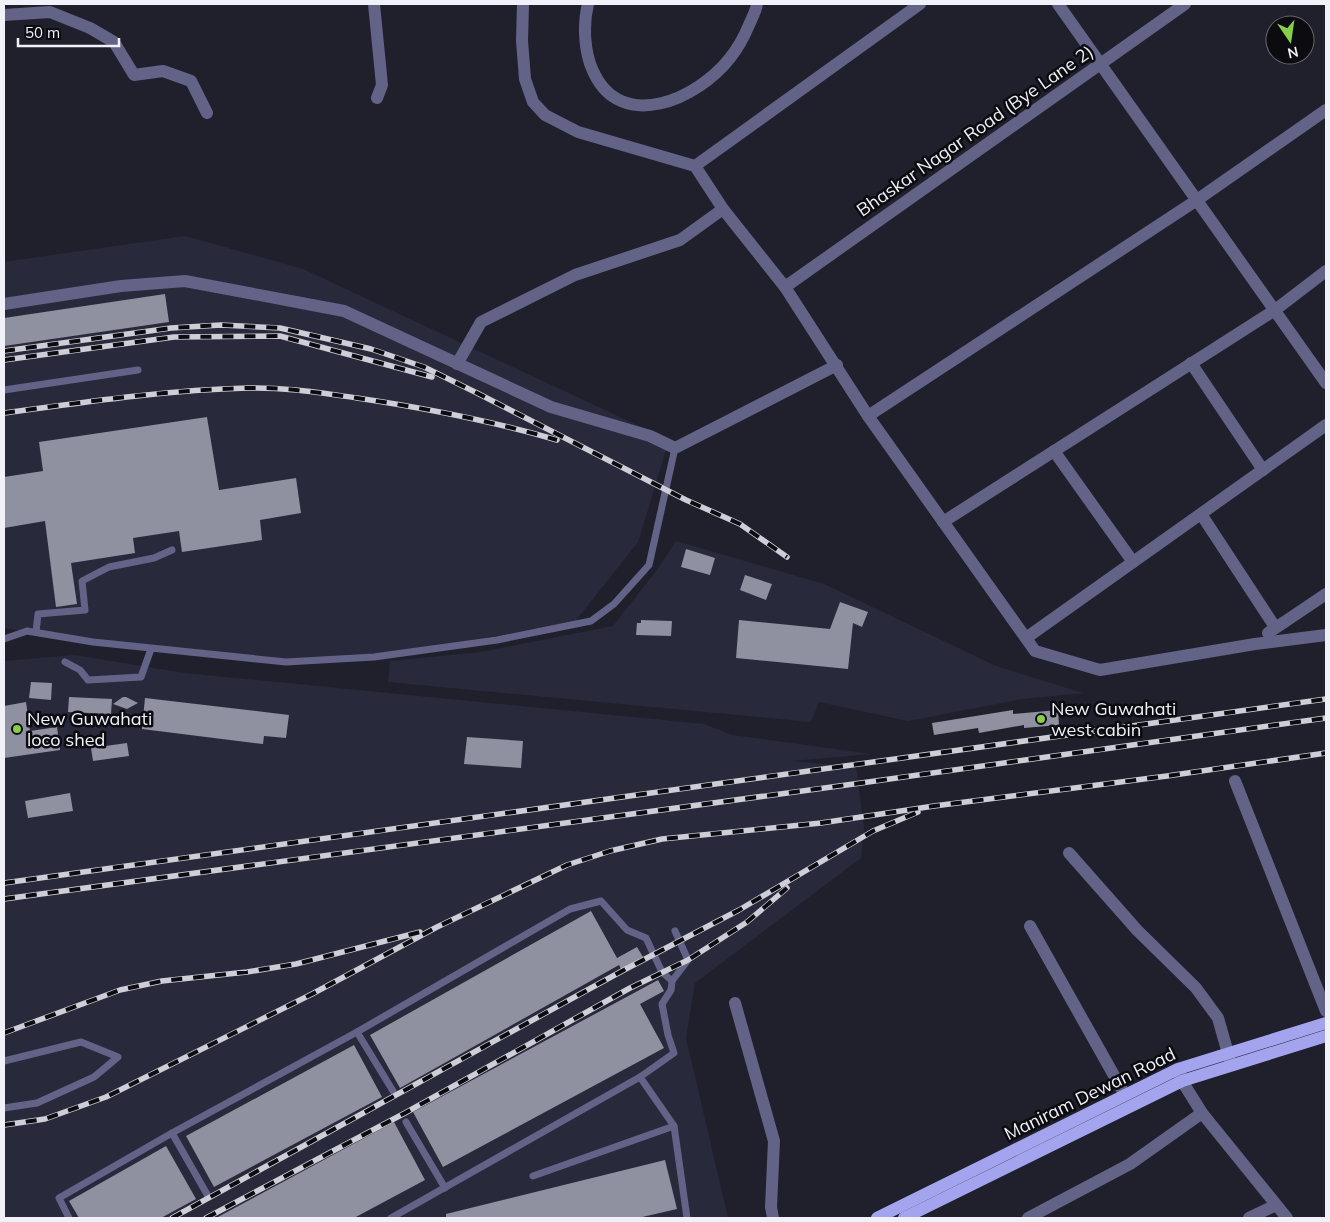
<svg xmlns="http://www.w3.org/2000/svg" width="1330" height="1222" font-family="Mulish,sans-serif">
  <rect width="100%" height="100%" fill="#20202d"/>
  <!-- built -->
  <g fill="#29293c">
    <polygon points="185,236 303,269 669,440 638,542 573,624 313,664 93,642 4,628 4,262"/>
    <polygon points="676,541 824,584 996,666 1083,693 1022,699 908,721 819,702 811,722 388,682 390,661 481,652 613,626 657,570"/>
    <polygon points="75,655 184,673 704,724 732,735 871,754 792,761 856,767 864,828 861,858 695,983 686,1038 728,1218 4,1218 4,661"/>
  </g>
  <!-- building -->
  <g fill="#8f90a0">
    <polygon points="165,294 169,322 4,346 4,318"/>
    <polygon points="207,417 219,490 296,478 301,513 260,520 262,540 182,552 179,531 133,538 135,553 71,563 77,604 56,607 45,521 4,528 4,477 43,471 39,442"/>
    <polygon points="686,549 715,558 710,575 681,567"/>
    <polygon points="745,575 772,584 766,600 740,590"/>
    <polygon points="840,602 868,612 862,627 853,623 848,669 736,658 739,620 830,629"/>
    <polygon points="641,620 672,621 671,636 636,635 637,623 641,623"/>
    <polygon points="31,682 52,683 51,700 29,698"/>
    <polygon points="69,697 112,699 111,714 68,712"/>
    <polygon points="123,697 126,697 138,703 127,709 113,704"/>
    <polygon points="145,698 289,715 286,738 264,736 263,744 142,729"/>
    <polygon points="26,702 30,731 57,727 60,750 4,758 4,706"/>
    <polygon points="1013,710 1013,714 1058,710 1059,725 1024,728 1024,725 979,733 978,728 934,735 932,723"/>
    <polygon points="467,737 523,741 521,768 464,764"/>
    <polygon points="127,743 129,756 93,761 91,748"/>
    <polygon points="70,793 73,811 28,818 25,801"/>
    <polygon points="591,911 617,958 637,947 643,957 621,969 619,965 400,1088 370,1035"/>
    <polygon points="658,980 664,991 640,1004 664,1048 443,1167 413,1112"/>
    <polygon points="354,1045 382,1097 214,1187 186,1136"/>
    <polygon points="394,1122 425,1180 354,1218 216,1218"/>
    <polygon points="166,1146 196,1199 161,1218 79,1218 69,1201"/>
    <polygon points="665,1160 677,1209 638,1218 446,1218 446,1214"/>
  </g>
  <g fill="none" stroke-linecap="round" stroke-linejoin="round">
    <!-- service -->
    <g stroke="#626387" stroke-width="7">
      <polyline points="4,390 138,370"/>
      <polyline points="36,632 38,614 85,610 82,581 109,567 154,558 172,550"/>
      <polyline points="4,639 27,631 93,642 286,662 374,657 497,640 591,621 614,604 649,565 675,448"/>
      <polyline points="65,662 80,670 88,680 141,677 151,649"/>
      <polyline points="672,981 688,960 675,931"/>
      <polyline points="357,1032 393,1091"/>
      <polyline points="4,1061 81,1042 118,1057 94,1077 37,1103 4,1108"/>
      <polyline points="640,1077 674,1126 687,1218"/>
      <polyline points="406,1122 445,1188"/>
      <polyline points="172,1133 208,1196"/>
      <polyline points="533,1176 674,1126"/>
      <polyline points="69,1218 59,1198 172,1133 357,1032 570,909 601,901 627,930 646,938 662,972 672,981 671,990 662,1004 668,1035 674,1053 640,1077 391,1218"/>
    </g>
    <!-- minor -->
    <g stroke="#626387" stroke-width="12">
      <polyline points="374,4 382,85 377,98"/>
      <polyline points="523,4 522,41 525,79 533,102 545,115 578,132 695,166 723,209 785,287 868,416 1035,651 1100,670 1255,644 1326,635"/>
      <path d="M588,4C583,24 584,52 593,71C621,134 698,99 730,58C738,48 744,37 749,25C752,18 756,11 757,4"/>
      <polyline points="1058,4 1326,383"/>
      <polyline points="4,15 50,12 90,28 114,42 134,75 163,71 191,81 207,113"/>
      <polyline points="695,166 920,4"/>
      <polyline points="785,287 1185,4"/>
      <polyline points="4,304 121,286 185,281 344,311 551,407 650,436 675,448 837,365"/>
      <polyline points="1191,363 1263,470"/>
      <polyline points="457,364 481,322 575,275 680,240 723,209"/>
      <polyline points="868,416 1197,200 1326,110"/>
      <polyline points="1054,451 1133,562"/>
      <polyline points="1201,514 1275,627"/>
      <polyline points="943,522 1275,310 1326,271"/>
      <polyline points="1268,633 1326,594"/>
      <polyline points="1026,638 1326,425"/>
      <polyline points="1235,781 1326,1011"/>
      <polyline points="1069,853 1137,930 1196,988 1218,1018 1231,1064"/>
      <polyline points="1030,926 1125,1095"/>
      <polyline points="735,1003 774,1141 771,1207 773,1218"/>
      <polyline points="1179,1072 1182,1081 1202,1113 1287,1218"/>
      <polyline points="1028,1218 1130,1164 1202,1113"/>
      <polyline points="1249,1218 1276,1205"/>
    </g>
    <!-- primary -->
    <g stroke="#a4a4ee" stroke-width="12">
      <polyline points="877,1218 1178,1069 1326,1023"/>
      <polyline points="904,1218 1182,1081 1326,1036"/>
    </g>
    <!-- rail casing -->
    <g stroke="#ceced8" stroke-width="5.5">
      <g id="rail">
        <polyline points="4,351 171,328 221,325 280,328 371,349 424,367 477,393 686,500 740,524 787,557"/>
        <polyline points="4,360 174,337 280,336 432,377"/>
        <path d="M4,413C85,402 166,390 248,388C285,387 321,393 357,398C425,408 492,421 557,440"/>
        <polyline points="4,883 1326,699"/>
        <polyline points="4,899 861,783 1326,718"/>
        <polyline points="4,1033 120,990 162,981 247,972 296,964 420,932"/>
        <polyline points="4,1125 45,1119 106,1097 312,994 437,927 567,865 610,851 662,839 821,823 934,806 1167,776 1326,753"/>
        <polyline points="172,1218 622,971 739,910 873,831 918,812"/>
        <polyline points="206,1218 405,1113 630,988 688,960 747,922 787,888"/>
      </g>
    </g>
    <!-- rail -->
    <use href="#rail" stroke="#0b0b10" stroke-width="4" stroke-dasharray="11" stroke-linecap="butt"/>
  </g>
  <!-- markers -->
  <g fill="#86cf4b" stroke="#0b0b10" stroke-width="2">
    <circle cx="1041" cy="719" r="5"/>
    <circle cx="17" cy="729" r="5"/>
  </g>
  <g text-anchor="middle" stroke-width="5" stroke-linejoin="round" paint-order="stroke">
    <!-- street labels -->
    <g font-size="18" fill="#f1f1fa" stroke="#0b0b10">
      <text transform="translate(975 131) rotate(-35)" y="6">Bhaskar Nagar Road (Bye Lane 2)</text>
      <text transform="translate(1090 1094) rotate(-26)" y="6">Maniram Dewan Road</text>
    </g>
    <!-- poi labels -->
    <g font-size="18" fill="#f1f1fa" stroke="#0b0b10" text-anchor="start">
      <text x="1051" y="715">New Guwahati<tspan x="1051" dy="21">west cabin</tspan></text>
      <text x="27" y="725">New Guwahati<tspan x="27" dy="21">loco shed</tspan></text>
    </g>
  </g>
  <!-- border -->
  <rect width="1330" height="1222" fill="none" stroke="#f1f1fa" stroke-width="10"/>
  <!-- north arrow -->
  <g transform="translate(1290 40) rotate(167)"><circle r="24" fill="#0b0b10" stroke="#67676e"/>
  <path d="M0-4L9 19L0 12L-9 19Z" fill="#86cf4b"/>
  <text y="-8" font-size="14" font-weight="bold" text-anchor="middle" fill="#f1f1fa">N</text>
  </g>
  <!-- scale -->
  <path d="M18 38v8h101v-8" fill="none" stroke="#f1f1fa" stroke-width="2.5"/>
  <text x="25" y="38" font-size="15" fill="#f1f1fa" stroke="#0b0b10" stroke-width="4" paint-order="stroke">50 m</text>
</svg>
